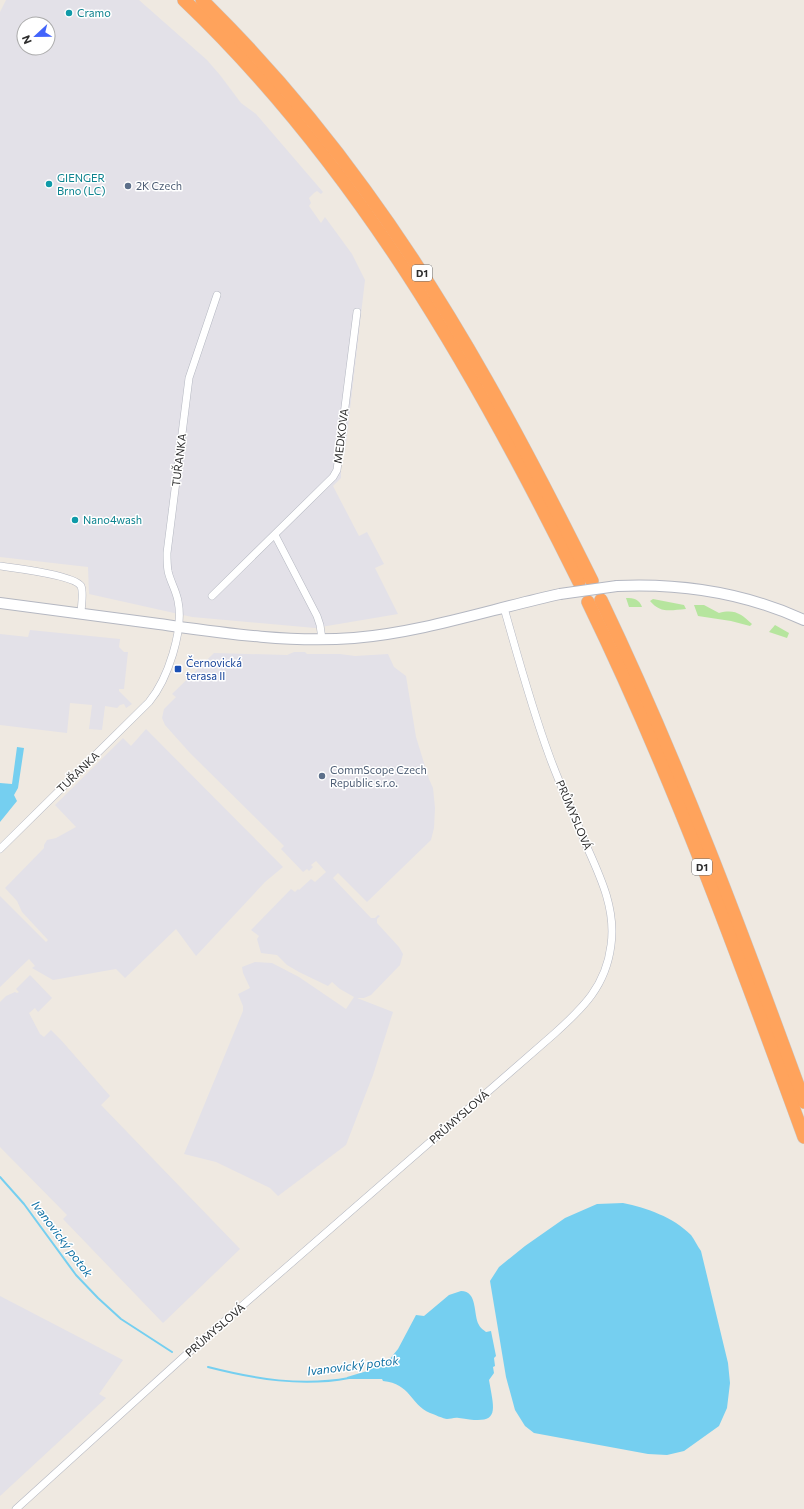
<svg xmlns="http://www.w3.org/2000/svg" width="804" height="1509" font-family="Commissioner,sans-serif">
  <rect width="100%" height="100%" fill="#efe9e1"/>
  <!-- industrial -->
  <g fill="#e3e1e8" fill-rule="evenodd">
    <path d="M6,0H139L207,60L220,75L241,103L256,114L323,192L321,194L317,191L314,193L309,198L311,203L309,206L321,223L325,217L352,254L365,280L345,452L341,457V478L333,486L359,536L367,532L384,564L375,568L398,614L315,628L192,617L89,594L88,567L0,557V12ZM24,24H48V48H24Z"/>
    <polygon points="30,630 120,639 119,647 124,652 128,652 124,689 119,689 119,691 132,704 126,708 124,704 120,705 117,708 105,706 102,730 89,729 92,705 70,703 67,733 0,725 0,634 28,637"/>
    <polygon points="294,652 305,652 307,654 340,654 355,656 388,654 394,667 406,676 416,737 429,779 433,788 435,808 434,828 431,840 367,902 338,873 333,878 371,918 375,918 378,915 380,916 377,919 377,923 399,947 403,954 400,965 371,995 364,998 357,998 393,1012 373,1075 346,1145 278,1196 270,1188 216,1162 184,1154 243,1011 243,1006 238,994 250,988 243,973 242,967 255,962 272,963 299,977 346,1009 354,997 340,989 332,982 328,986 299,972 287,965 277,955 261,953 257,939 259,936 251,930 291,889 295,892 298,889 299,890 311,879 315,882 326,872 316,861 311,865 313,867 309,871 307,869 303,872 281,849 284,846 190,753 165,725 162,718 164,709 176,697 172,694 214,653 287,655"/>
    <polygon points="146,729 283,867 265,882 196,956 176,929 125,978 116,969 53,980 32,968 35,966 29,959 0,987 0,896 46,942 48,940 22,912 17,901 5,888 44,848 44,845 47,840 56,838 76,827 55,805 123,738 131,746"/>
    <polygon points="30,975 52,998 38,1012 35,1008 29,1013 40,1034 44,1037 51,1030 61,1040 110,1096 101,1105 240,1249 163,1323 64,1220 63,1219 67,1215 0,1147 0,1002 6,996 15,992 17,993 19,992 16,989"/>
    <polygon points="0,1296 123,1360 99,1394 106,1398 0,1496"/>
  </g>
  <!-- green -->
  <g fill="#b6e59e">
    <path d="M626,598C634,598 639,599 642,607H629Z"/>
    <path d="M653,599L684,605L686,609C671,610 661,614 650,601Z"/>
    <path d="M694,605H704L719,613C735,609 741,614 752,624L750,626L731,621L698,616Z"/>
    <polygon points="775,625 789,633 787,638 769,632"/>
  </g>
  <!-- water -->
  <g fill="#75cff0">
    <polygon points="17,747 24,748 18,788 14,795 17,801 0,822 0,783 12,784"/>
    <path d="M623,1203C647,1208 673,1217 691,1235C695,1240 697,1246 701,1251L728,1363L730,1383L727,1408L719,1426L684,1451L667,1455L648,1454L534,1433L525,1426L515,1410L506,1377L490,1281L499,1267L525,1246L565,1218L597,1204Z"/>
    <path d="M461,1291C478,1291 473,1315 479,1325C480,1328 484,1330 486,1332L491,1331L496,1356L494,1358L495,1366L493,1367L494,1373L489,1380C495,1414 500,1425 459,1418C454,1417 451,1419 447,1419C444,1419 433,1414 430,1413C410,1404 411,1384 383,1381L382,1379H347V1377L367,1371L389,1360L398,1349L416,1315L424,1316L449,1295Z"/>
  </g>
  <g fill="none" stroke-linecap="round" stroke-linejoin="round">
    <!-- stream -->
    <g stroke="#75cff0" stroke-width="2">
      <polyline points="0,1177 24,1204 76,1275 98,1298 121,1319 172,1352"/>
      <path d="M208,1367C255,1379 302,1387 349,1378"/>
    </g>
    <!-- street casing -->
    <g stroke="#b4b7c1" stroke-width="8">
      <g id="street">
        <polyline points="275,535 317,616 320,625 322,639"/>
        <path d="M0,566C14,568 74,575 81,586C84,593 81,606 81,614"/>
        <polyline points="212,596 333,477 337,470 357,312"/>
        <path d="M0,849L149,702C168,679 184,630 178,601C176,590 170,581 168,571C167,565 167,559 167,553L189,378L217,295"/>
        <path d="M16,1509L188,1353L554,1034C583,1008 606,986 611,945C616,910 601,878 587,847C575,816 560,786 549,755C531,706 518,657 504,608"/>
      </g>
    </g>
    <!-- secondary casing -->
    <g stroke="#b4b7c1" stroke-width="12">
      <g id="secondary">
        <path d="M617,586C682,583 745,593 804,620"/>
        <path d="M0,603C53,610 106,617 159,624C223,633 288,643 354,638C424,632 491,609 560,594"/>
      </g>
    </g>
    <!-- highway casing -->
    <g stroke="#c9c9c9" stroke-width="14">
      <g id="highway">
        <path d="M184,0C356,164 475,371 579,582"/>
        <path d="M202,0C262,59 316,122 365,190C454,312 525,446 592,581"/>
        <path d="M601,600C679,763 742,932 804,1102"/>
        <path d="M588,602C672,775 738,956 804,1137"/>
      </g>
    </g>
    <!-- street -->
    <use href="#street" stroke="#fff" stroke-width="7"/>
    <!-- secondary -->
    <use href="#secondary" stroke="#fff" stroke-width="10"/>
    <!-- highway -->
    <use href="#highway" stroke="#ffa35c" stroke-width="13"/>
    <!-- secondary-bridge casing -->
    <g stroke="#b4b7c1" stroke-width="12" stroke-linecap="butt">
      <polyline id="secondary-bridge" points="560,594 617,586"/>
    </g>
    <!-- secondary-bridge -->
    <use href="#secondary-bridge" stroke="#fff" stroke-width="10"/>
  </g>
  <!-- markers -->
  <g fill="#0f9aa8" stroke="#fff" stroke-width="1.5">
    <circle cx="69" cy="13" r="4"/>
    <circle cx="49" cy="184" r="4"/>
    <circle cx="75" cy="520" r="4"/>
  </g>
  <g fill="#5c6f8a" stroke="#fff" stroke-width="1.5">
    <circle cx="128" cy="186" r="4"/>
    <circle cx="322" cy="776" r="4"/>
  </g>
  <rect fill="#1a4fb4" stroke="#fff" stroke-width="1.5" x="174" y="665" width="8" height="8" rx="2"/>
  <g text-anchor="middle" stroke-width="3" stroke-linejoin="round" paint-order="stroke">
    <!-- shield labels -->
    <g fill="#fff" stroke="#6d6d6d" stroke-width="1">
      <rect x="412" y="265" width="20" height="16" rx="3"/>
      <rect x="692" y="859" width="20" height="16" rx="3"/>
    </g>
    <g font-size="10" font-weight="bold" fill="#2e2e2e">
      <text x="422" y="277">D1</text>
      <text x="702" y="871">D1</text>
    </g>
    <!-- culture labels -->
    <g font-size="11" fill="#0d838f" stroke="#fff" text-anchor="start">
      <text x="77" y="17">Cramo</text>
      <text x="57" y="182">GIENGER<tspan x="57" dy="13">Brno (LC)</tspan></text>
      <text x="83" y="524">Nano4wash</text>
    </g>
    <!-- service labels -->
    <g font-size="11" fill="#4e5e75" stroke="#fff" text-anchor="start">
      <text x="136" y="190">2K Czech</text>
      <text x="330" y="774">CommScope Czech<tspan x="330" dy="13">Republic s.r.o.</tspan></text>
    </g>
    <!-- street labels -->
    <g font-size="11" fill="#2e2e2e" stroke="#fff">
      <text transform="translate(341 436) rotate(-83)" y="4">MEDKOVA</text>
      <text transform="translate(179 460) rotate(-83)" y="4">TUŘANKA</text>
      <text transform="translate(78 772) rotate(-44)" y="4">TUŘANKA</text>
      <text transform="translate(574 815) rotate(67)" y="4">PRŮMYSLOVÁ</text>
      <text transform="translate(459 1117) rotate(-41)" y="4">PRŮMYSLOVÁ</text>
      <text transform="translate(215 1330) rotate(-41)" y="4">PRŮMYSLOVÁ</text>
    </g>
    <!-- transit labels -->
    <g font-size="11" fill="#164399" stroke="#fff" text-anchor="start">
      <text x="186" y="667">Černovická<tspan x="186" dy="13">terasa II</tspan></text>
    </g>
    <!-- water labels -->
    <g font-size="12" font-style="italic" fill="#0d6fa3" stroke="#fff">
      <text transform="translate(62 1239) rotate(53)" y="4">Ivanovický potok</text>
      <text transform="translate(353 1366) rotate(-7)" y="4">Ivanovický potok</text>
    </g>
  </g>
  <!-- north arrow -->
  <g transform="translate(36 36) rotate(248)"><circle r="19" fill="#ffffff" stroke="#ababab"/>
  <path d="M0-3L7 15L0 10L-7 15Z" fill="#4264fb"/>
  <text y="-6" font-size="11" font-weight="bold" text-anchor="middle" fill="#2e2e2e">N</text>
  </g>
</svg>
